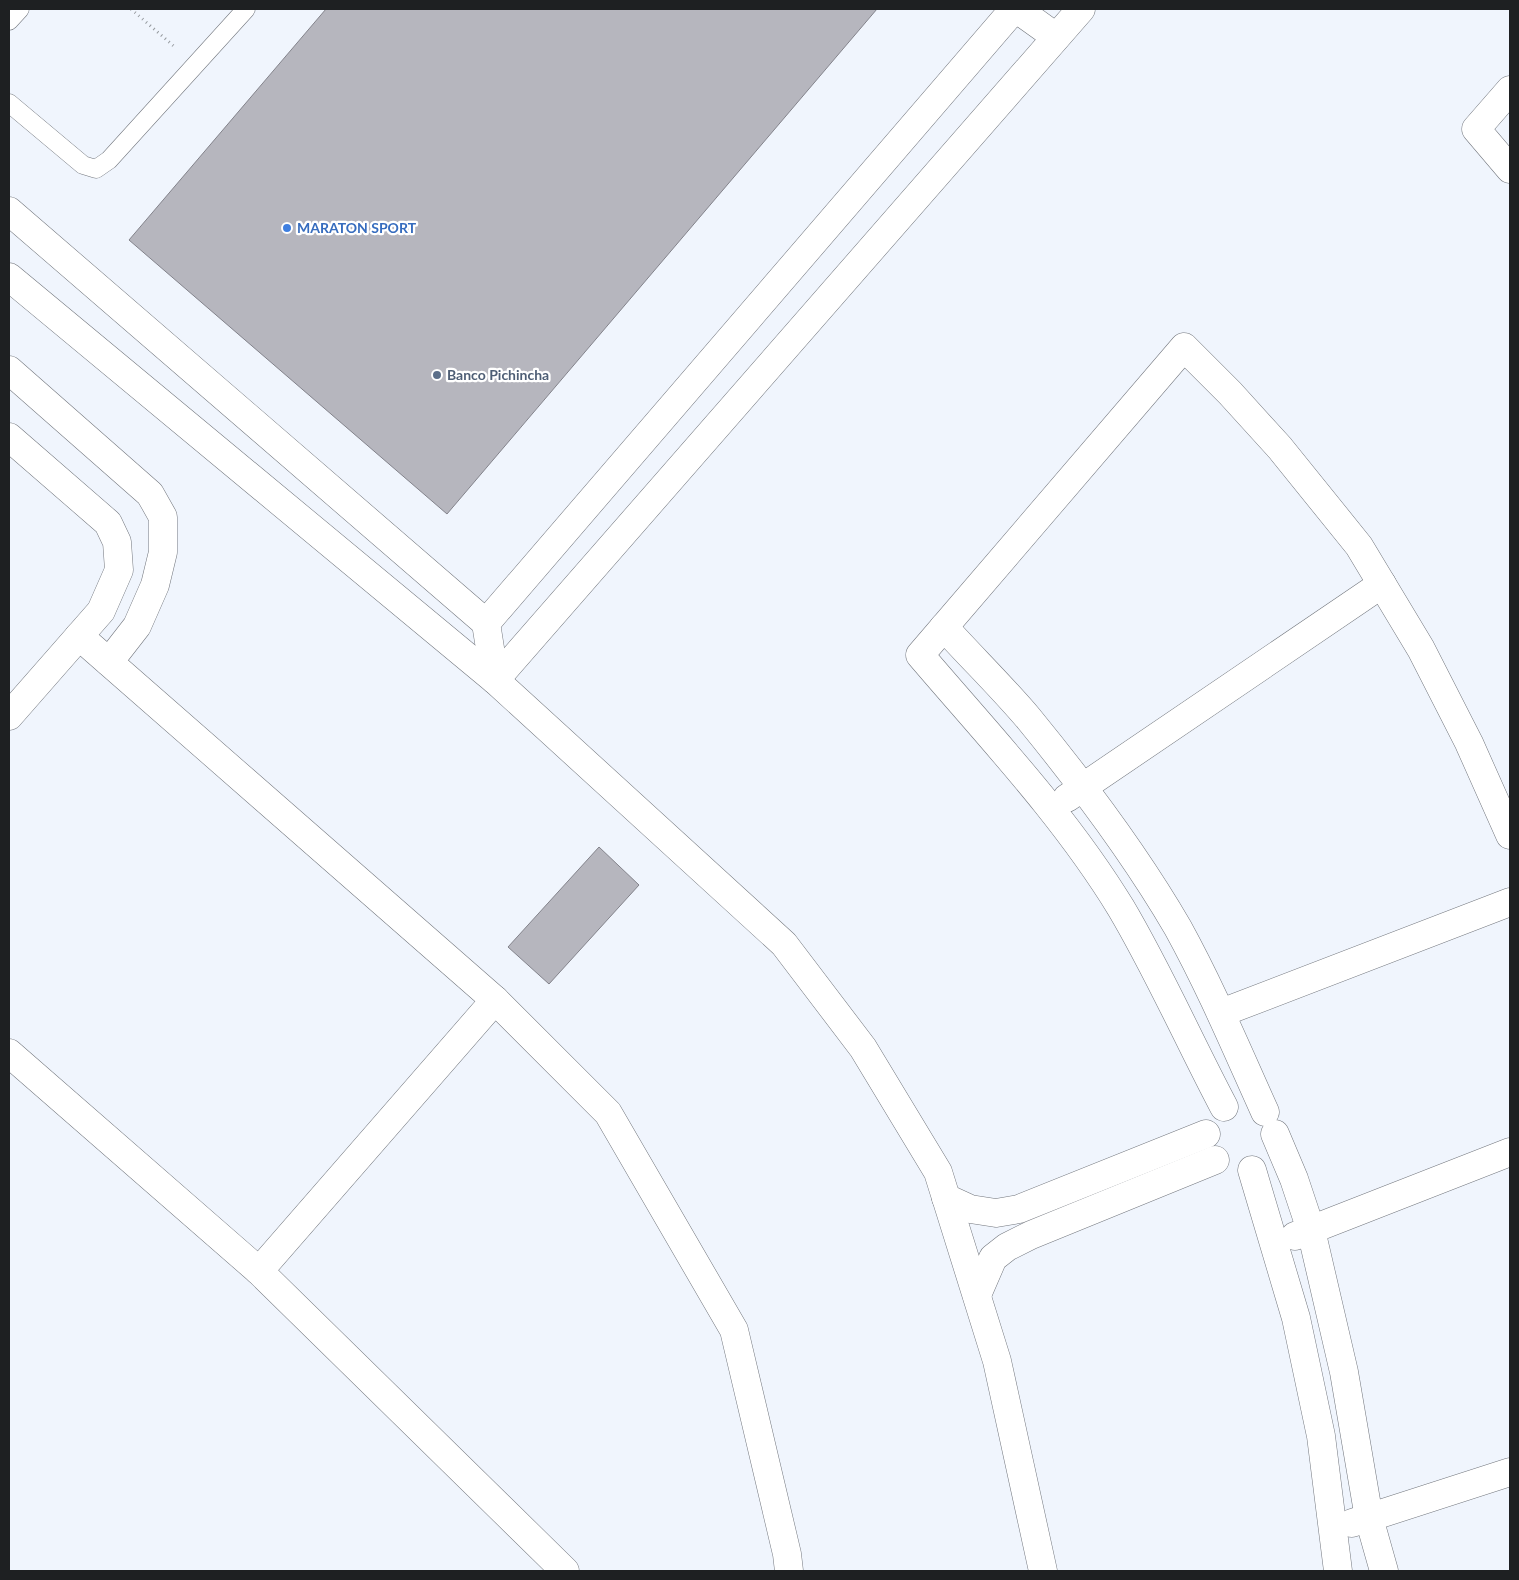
<svg xmlns="http://www.w3.org/2000/svg" width="1519" height="1580" font-family="Lato,sans-serif">
  <rect width="100%" height="100%" fill="#f0f5fd"/>
  <!-- building -->
  <g fill="#b6b6be" stroke="#83838b">
    <polygon points="326,9 877,9 447,514 129,240"/>
    <polygon points="599,847 639,885 549,984 508,947"/>
  </g>
  <g fill="none" stroke-linecap="round" stroke-linejoin="round">
    <!-- lane casing -->
    <g stroke="#73777e" stroke-width="19">
      <g id="lane">
        <polyline points="9,21 20,9"/>
        <polyline points="9,103 83,165 96,169 109,160 246,9"/>
      </g>
    </g>
    <!-- street casing -->
    <g stroke="#73777e" stroke-width="29">
      <g id="street">
        <polyline points="1017,9 1056,37"/>
        <polyline points="1510,90 1476,129 1510,169"/>
        <polyline points="9,211 486,623 495,680 784,944 863,1048 938,1172 997,1361 1043,1571"/>
        <polyline points="9,277 495,680 1081,9"/>
        <polyline points="9,370 150,494 163,517 163,552 155,585 137,626 109,662"/>
        <polyline points="9,437 108,523 117,542 119,570 101,611 9,716"/>
        <polyline points="486,623 1014,9"/>
        <path d="M944,627C972,658 1002,687 1029,719C1083,785 1135,854 1178,928C1211,988 1237,1050 1265,1112"/>
        <polyline points="79,636 495,1000 608,1113 734,1330 787,1554 789,1571"/>
        <polyline points="1067,798 1382,584"/>
        <polyline points="1221,1013 1510,902"/>
        <polyline points="9,1053 259,1271 565,1571"/>
        <path d="M1224,1107C1189,1041 1159,972 1121,908C1065,816 989,736 920,655L1184,347L1230,393L1280,448L1359,546L1421,649L1469,743L1510,835"/>
        <polyline points="1275,1134 1294,1179 1311,1230 1344,1372 1369,1518 1384,1571"/>
        <polyline points="1252,1170 1296,1318 1321,1436 1338,1571"/>
        <polyline points="946,1198 970,1209 996,1213 1019,1209 1206,1134"/>
        <polyline points="1295,1236 1510,1152"/>
        <polyline points="259,1271 495,1000"/>
        <polyline points="977,1295 993,1258 1007,1247 1031,1235 1215,1160"/>
        <polyline points="1352,1523 1510,1472"/>
      </g>
    </g>
    <!-- path -->
    <polyline stroke="#969a9f" stroke-width="3" stroke-dasharray="1 4" stroke-linecap="butt" points="131,9 176,48"/>
    <!-- lane -->
    <use href="#lane" stroke="#fff" stroke-width="18"/>
    <!-- street -->
    <use href="#street" stroke="#fff" stroke-width="28"/>
  </g>
  <!-- markers -->
  <circle fill="#3f7fe0" stroke="#fff" stroke-width="2" cx="287" cy="228" r="5"/>
  <circle fill="#5c6f8a" stroke="#fff" stroke-width="2" cx="437" cy="375" r="5"/>
  <g text-anchor="middle" stroke-width="4.5" stroke-linejoin="round" paint-order="stroke">
    <!-- shop labels -->
    <g font-size="14" font-weight="bold" fill="#366cbe" stroke="#fff" text-anchor="start">
      <text x="297" y="233">MARATON SPORT</text>
    </g>
    <!-- service labels -->
    <g font-size="14" font-weight="bold" fill="#4e5e75" stroke="#fff" text-anchor="start">
      <text x="447" y="380">Banco Pichincha</text>
    </g>
  </g>
  <!-- border -->
  <rect width="1519" height="1580" fill="none" stroke="#1e2022" stroke-width="20"/>
</svg>
